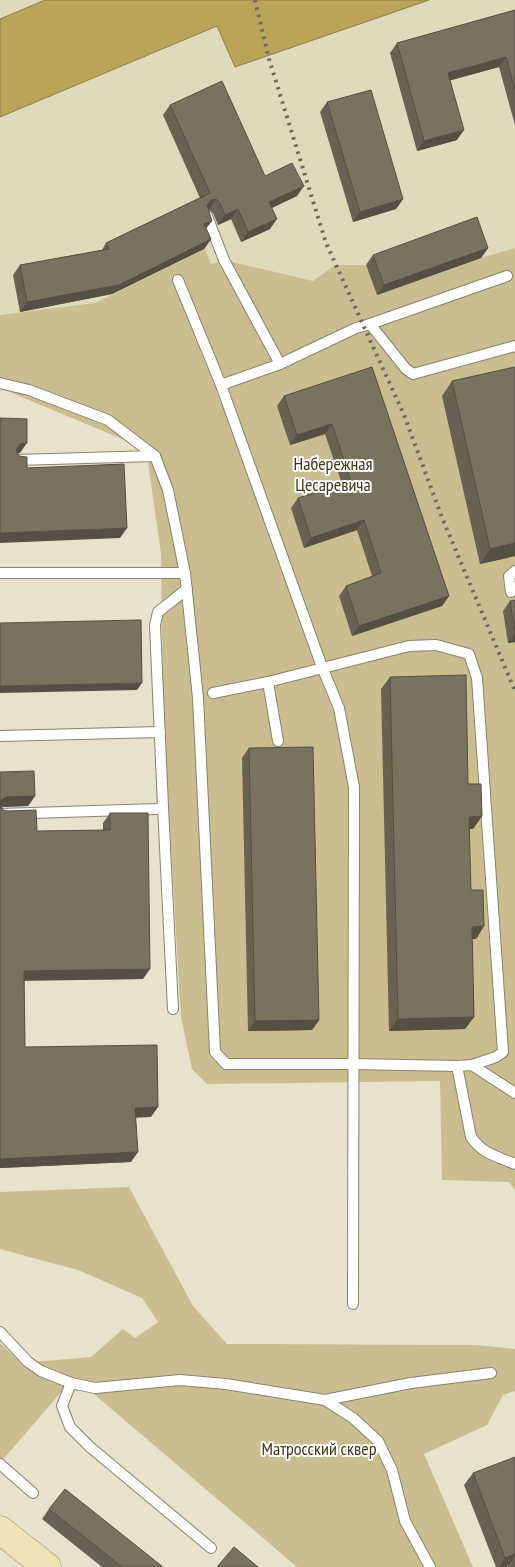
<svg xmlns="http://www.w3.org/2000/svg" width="515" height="1567" font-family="'PT Sans Narrow',sans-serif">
  <rect width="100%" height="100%" fill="#e8e2cd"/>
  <!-- built -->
  <g fill="#e1d9bc">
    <polygon points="0,0 45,0 0,19"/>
    <polygon points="429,0 515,0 515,248 481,258 377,295 335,265 313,281 224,260 211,265 204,249 95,303 0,315 0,117 218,26 235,67"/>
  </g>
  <!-- green -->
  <g fill="#cabd90">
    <polygon points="515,248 515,1190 509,1182 442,1180 440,1081 207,1084 192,1069 181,1017 163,711 161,553 146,449 0,388 0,315 95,303 205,249 211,264 224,260 313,281 335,265 366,265 377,295 481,258"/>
    <polygon points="129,1187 193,1306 227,1344 476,1345 515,1349 515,1391 503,1395 487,1425 424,1454 473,1567 297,1567 74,1377 0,1463 0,1343 21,1363 91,1357 123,1329 135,1338 158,1322 142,1298 78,1270 0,1249 0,1192"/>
  </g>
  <!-- water -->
  <polygon fill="#baa458" stroke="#8e7e47" points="45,0 429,0 235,67 217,26 0,117 0,19"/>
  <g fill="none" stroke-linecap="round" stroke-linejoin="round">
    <!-- service casing -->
    <g stroke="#88826f" stroke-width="12">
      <g id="service">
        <polyline points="207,216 224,260 280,364"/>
        <polyline points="178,280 221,385 322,667 339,708 354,787 353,1304"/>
        <polyline points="370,324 507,276"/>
        <polyline points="0,383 29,390 108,420 155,456 168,490 185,573 198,698 215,1052 226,1064 353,1064 457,1066 472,1065 515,1093"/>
        <polyline points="221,385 280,364 356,328 370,324 406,369 413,374 515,346"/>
        <polyline points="16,460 155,456"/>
        <polyline points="0,573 185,573"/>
        <polyline points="511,592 509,576 515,571"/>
        <polyline points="268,682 278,741"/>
        <polyline points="213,693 268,682 409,646 436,645 469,654 477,678 503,1052 496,1057 472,1065"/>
        <polyline points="0,736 160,732"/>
        <polyline points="163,807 173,1009"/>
        <polyline points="0,814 157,809 163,807 155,625 158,612 187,589"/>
        <path d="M457,1066L471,1137C483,1154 496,1156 515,1164"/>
        <polyline points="0,1332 28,1362 41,1371 71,1383 95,1388 180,1380 226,1384 325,1400 411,1383 491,1373"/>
        <polyline points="71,1383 62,1406 70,1427 90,1447 211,1548"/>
        <polyline points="325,1400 353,1418 378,1441 392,1470 405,1521 430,1567"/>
        <polyline points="0,1464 33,1493"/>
      </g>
    </g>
    <!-- primary casing -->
    <g stroke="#a19363" stroke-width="29">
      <polyline id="primary" points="0,1530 47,1567"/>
    </g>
    <!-- service -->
    <use href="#service" stroke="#fff" stroke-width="10"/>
    <!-- primary -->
    <use href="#primary" stroke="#eee2b8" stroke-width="28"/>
    <!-- rail -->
    <polyline stroke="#6e6a5e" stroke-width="4" stroke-dasharray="2.5 5" stroke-linecap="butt" points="255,0 269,59 326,243 404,415 443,520 515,691"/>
  </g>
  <!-- wall -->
  <g fill="#676252">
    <polygon points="515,10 515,125 499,67 450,80 457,140 417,151 390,53 397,43"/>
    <polygon points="327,102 403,199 396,209 353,222 320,112"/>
    <polygon points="170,105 265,176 297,196 272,208 270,229 241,242 231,219 218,225 213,213 208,209 206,229 211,239 204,249 112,294 20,312 13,275 20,265 102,250 106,243 200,198 163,115"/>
    <polygon points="488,248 481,258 377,295 366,265 373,255"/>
    <polygon points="372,367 449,596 442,606 352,636 339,596 346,586 372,576 357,530 304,548 291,508 298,498 342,484 325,434 290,445 277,406 284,396"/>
    <polygon points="452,381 515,556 480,564 442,396"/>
    <polygon points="515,600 515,642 508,643 503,611 510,601"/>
    <polygon points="390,677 468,784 482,816 473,829 469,829 471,890 484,926 476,939 472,939 474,1017 465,1029 389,1031 381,689"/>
    <polygon points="249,748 319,1020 312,1030 248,1031 242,758"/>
    <polygon points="0,772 35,796 28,806 2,807 3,810 37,831 103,830 103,823 110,813 143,979 24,980 25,1047 151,1117 136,1117 131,1162 0,1168"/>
    <polygon points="515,1457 515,1567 508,1567 508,1566 505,1567 496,1567 464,1485 473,1473"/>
    <polygon points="49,1509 163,1567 102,1567 42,1519"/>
  </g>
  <!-- shaded-wall -->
  <g fill="#545042">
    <polygon points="506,57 499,67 441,83 448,73"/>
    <polygon points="464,130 457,140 417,151 424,141"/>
    <polygon points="304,186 297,196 262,212 269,202"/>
    <polygon points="216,199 209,209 204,210 211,200"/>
    <polygon points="403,199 396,209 353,222 360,212"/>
    <polygon points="238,209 231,219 218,225 225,215"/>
    <polygon points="277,219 270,229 241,242 248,232"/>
    <polygon points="212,221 205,230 204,224"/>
    <polygon points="211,239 204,249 112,294 20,312 27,302"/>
    <polygon points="488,248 481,258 377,295 384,285"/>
    <polygon points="332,424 325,434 290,445 297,435"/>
    <polygon points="27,443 20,453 13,454 20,444"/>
    <polygon points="364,520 357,530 304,548 311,538"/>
    <polygon points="127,528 120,538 0,543 0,533"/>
    <polygon points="515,543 515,556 480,564 490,549"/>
    <polygon points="449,596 442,606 352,636 359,626"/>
    <polygon points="515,633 515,642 508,643"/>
    <polygon points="142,683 137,690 0,693 0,686"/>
    <polygon points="35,796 28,806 0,807 1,800 6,797"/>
    <polygon points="482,816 473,829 460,829 469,817"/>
    <polygon points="484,926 476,939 463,939 472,927"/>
    <polygon points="150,969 143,979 17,981 24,971"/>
    <polygon points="474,1017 465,1029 389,1031 398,1019"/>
    <polygon points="319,1020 312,1030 248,1031 255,1021"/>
    <polygon points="158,1107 151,1117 128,1118 135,1108"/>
    <polygon points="138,1152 131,1162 0,1168 0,1159"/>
    <polygon points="515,1554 515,1556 508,1566 505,1567 499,1567 505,1558"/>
  </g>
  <!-- building -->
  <g fill="#78725f" stroke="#545042">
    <polygon points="515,10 515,90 506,57 448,73 464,130 424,141 397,43"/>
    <polygon points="222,81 265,176 292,163 304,186 269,202 277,219 248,232 238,209 225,215 220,203 216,199 211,200 207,205 212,221 204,224 211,239 119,285 27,302 20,265 109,249 106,243 210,193 170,105"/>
    <polygon points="371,90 403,199 360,212 327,102"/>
    <polygon points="477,217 488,248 384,285 373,255"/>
    <polygon points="372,367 449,596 359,626 346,586 381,573 364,520 311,538 298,498 351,481 332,424 297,435 284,396"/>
    <polygon points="515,367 515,543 490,549 452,381"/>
    <polygon points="0,418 27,419 27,443 20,444 16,450 19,456 27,457 27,468 124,464 127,528 0,533"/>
    <polygon points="515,600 515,633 510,601"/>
    <polygon points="141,620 142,683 0,686 0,623"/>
    <polygon points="466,675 468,784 481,784 482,816 469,817 471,890 483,890 484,926 472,927 474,1017 398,1019 390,677"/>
    <polygon points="313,747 319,1020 255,1021 249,748"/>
    <polygon points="34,771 35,796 6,797 1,800 0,805 3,810 7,811 36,810 37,831 110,830 110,813 148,813 150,969 24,971 25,1047 157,1045 158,1107 135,1108 138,1152 0,1159 0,772"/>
    <polygon points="515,1457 515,1554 505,1558 473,1473"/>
    <polygon points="65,1489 163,1567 122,1567 49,1509"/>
    <polygon points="234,1547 258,1567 217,1567"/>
  </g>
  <g text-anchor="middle" stroke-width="4" stroke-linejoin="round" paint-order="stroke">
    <!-- park labels -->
    <g font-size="18" fill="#403715" stroke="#fff">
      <text x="333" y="470">Набережная<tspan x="333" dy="21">Цесаревича</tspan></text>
      <text x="319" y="1455">Матросский сквер</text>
    </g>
  </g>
</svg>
